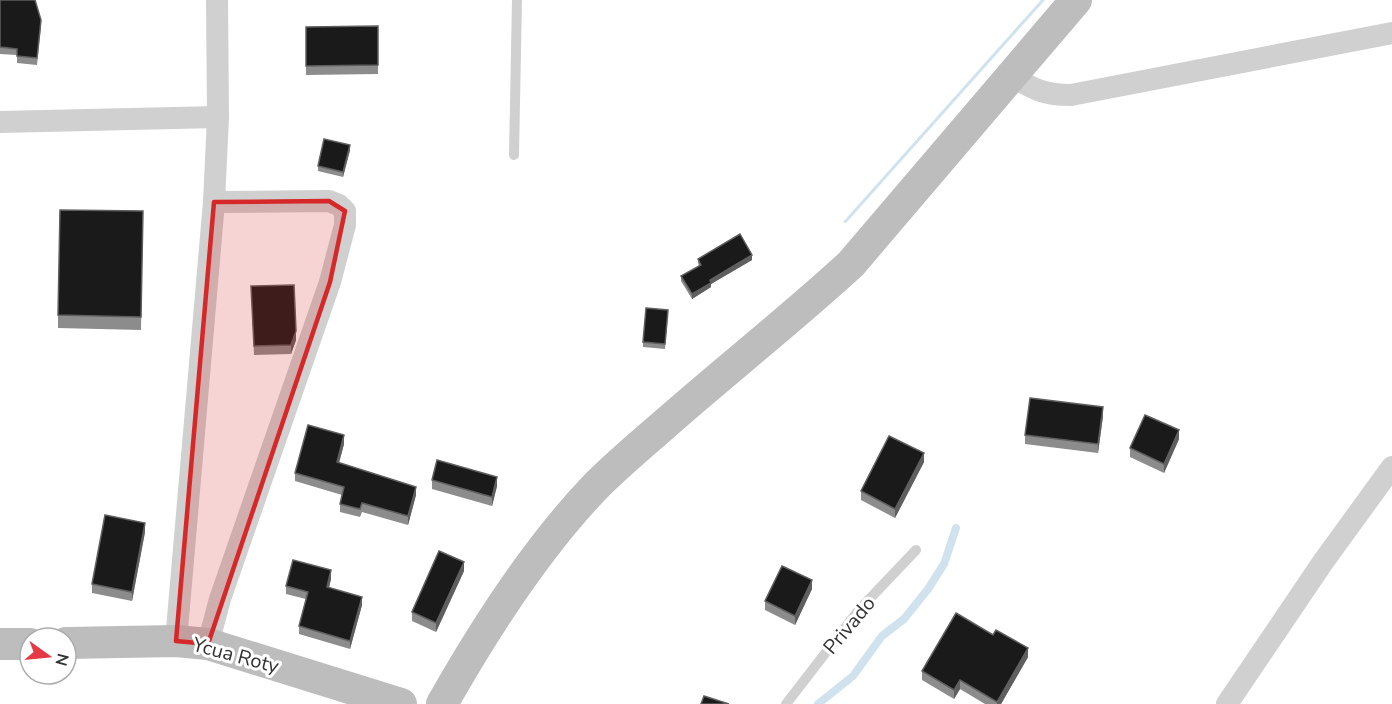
<svg xmlns="http://www.w3.org/2000/svg" width="1392" height="704" font-family="'Nunito Sans',sans-serif">
  <rect width="100%" height="100%" fill="#fff"/>
  <!-- water -->
  <polygon fill="#cfe2ee" points="1041,0 1045,0 846,223 843,222"/>
  <g fill="none" stroke-linecap="round" stroke-linejoin="round">
    <!-- stream -->
    <polyline stroke="#cfe2ee" stroke-width="8" points="818,704 853,676 882,636 904,619 928,589 944,564 956,528"/>
    <!-- lane -->
    <g stroke="#d0d0d0" stroke-width="10">
      <polyline points="514,155 517,0"/>
      <polyline points="786,704 858,611 916,550"/>
    </g>
    <!-- street -->
    <g stroke="#d0d0d0" stroke-width="22">
      <path d="M1012,76C1034,90 1045,95 1071,95L1392,33"/>
      <polyline points="0,122 218,117"/>
      <polyline points="176,641 214,202 218,117 217,0"/>
      <polyline points="208,644 220,599 330,282 345,225 345,211 339,205 329,201 214,202"/>
      <polyline points="1227,704 1323,562 1392,467"/>
    </g>
    <!-- secondary -->
    <g stroke="#bdbdbd" stroke-width="32">
      <polyline points="66,643 176,641 208,644 401,704"/>
      <polyline points="0,644 30,644"/>
      <path d="M442,704C485,628 536,548 597,485C616,466 637,448 658,430C721,374 789,321 851,264L1076,0"/>
    </g>
  </g>
  <!-- wall -->
  <g fill="#8c8c8c">
    <polygon points="0,0 41,27 37,65 17,63 17,55 0,54"/>
    <polygon points="378,26 378,74 306,75 306,27"/>
    <polygon points="350,150 343,177 318,171 318,166"/>
    <polygon points="143,211 141,330 58,328 58,315"/>
    <polygon points="698,259 752,260 711,284 711,287 692,299 681,281 681,276 699,266 698,263"/>
    <polygon points="251,286 296,340 291,354 254,355"/>
    <polygon points="668,315 665,349 643,347 643,342"/>
    <polygon points="1103,416 1098,453 1025,444 1025,435"/>
    <polygon points="1179,439 1164,473 1130,457 1130,448"/>
    <polygon points="344,444 339,463 416,495 408,525 362,512 360,517 340,512 340,504 342,495 295,481 295,473"/>
    <polygon points="924,462 895,518 861,500 861,491"/>
    <polygon points="432,480 497,486 492,506 432,489"/>
    <polygon points="145,532 132,601 92,593 92,584"/>
    <polygon points="464,571 436,632 412,621 412,612"/>
    <polygon points="331,579 329,588 362,605 350,649 299,634 299,626 306,599 286,594 286,586"/>
    <polygon points="812,589 795,625 765,610 765,601"/>
    <polygon points="1028,657 1001,704 985,704 960,689 954,699 922,680 922,671"/>
  </g>
  <!-- shaded-wall -->
  <g fill="#5f5f5f">
    <polygon points="350,145 350,150 343,177 343,172"/>
    <polygon points="752,255 752,260 711,284 711,287 692,299 692,294 710,280"/>
    <polygon points="296,331 296,340 291,354 291,345"/>
    <polygon points="1103,407 1103,416 1098,453 1098,444"/>
    <polygon points="1179,430 1179,439 1164,473 1164,464"/>
    <polygon points="344,435 344,444 337,470 337,462"/>
    <polygon points="924,453 924,462 895,518 895,509"/>
    <polygon points="497,477 497,486 492,506 492,497"/>
    <polygon points="416,487 416,495 408,525 408,516"/>
    <polygon points="145,523 145,532 132,601 132,592"/>
    <polygon points="464,562 464,571 436,632 436,623"/>
    <polygon points="331,570 331,579 327,595 327,587"/>
    <polygon points="812,580 812,589 795,625 795,616"/>
    <polygon points="362,597 362,605 350,649 350,641"/>
    <polygon points="1028,648 1028,657 1001,704 997,704 997,702"/>
    <polygon points="960,680 960,689 954,699 954,690"/>
  </g>
  <!-- building -->
  <g fill="#1a1a1a" stroke="#5f5f5f" stroke-width="1.5">
    <polygon points="0,0 35,0 41,20 37,58 17,56 17,49 0,47"/>
    <polygon points="378,26 378,65 306,66 306,27"/>
    <polygon points="324,139 350,145 343,172 318,166"/>
    <polygon points="60,210 143,211 141,317 58,315"/>
    <polygon points="740,234 752,255 710,280 711,283 692,294 681,276 701,265 698,259"/>
    <polygon points="294,285 296,331 291,345 254,346 251,286"/>
    <polygon points="646,308 668,310 665,344 643,342"/>
    <polygon points="1030,398 1103,407 1098,444 1025,435"/>
    <polygon points="1145,415 1179,430 1164,464 1130,448"/>
    <polygon points="308,425 344,435 337,462 416,487 408,516 362,503 360,509 340,504 344,487 295,473"/>
    <polygon points="889,436 924,453 895,509 861,491"/>
    <polygon points="437,460 497,477 492,497 432,480"/>
    <polygon points="105,515 145,523 132,592 92,584"/>
    <polygon points="439,551 464,562 436,623 412,612"/>
    <polygon points="293,560 331,570 327,587 362,597 350,641 299,626 308,592 286,586"/>
    <polygon points="782,566 812,580 795,616 765,601"/>
    <polygon points="956,613 993,635 996,630 1028,648 997,702 960,680 954,690 922,671"/>
    <polygon points="704,696 729,704 701,704"/>
  </g>
  <!-- marked area -->
  <path fill="#d62828" fill-opacity="0.2" stroke="#d62828" stroke-width="4.5" stroke-linejoin="round" d="M329,201L345,211L330,282L208,644L176,641L214,202Z"/>
  <g text-anchor="middle" stroke-width="6" stroke-linejoin="round" paint-order="stroke">
    <!-- street labels -->
    <g font-size="20" fill="#333" stroke="#fff">
      <text transform="translate(849 625) rotate(-50)" y="7">Privado</text>
      <text transform="translate(236 655) rotate(15)" y="7">Ycua Roty</text>
    </g>
  </g>
  <!-- north arrow -->
  <g transform="translate(48 656) rotate(105)"><circle r="28" fill="#ffffff" stroke="#adadad" stroke-width="1.5"/>
  <path d="M0-4.5L10 22L0 15L-10 22Z" fill="#e63946"/>
  <text y="-9" font-size="16" font-weight="bold" text-anchor="middle" fill="#333333">N</text>
  </g>
</svg>
